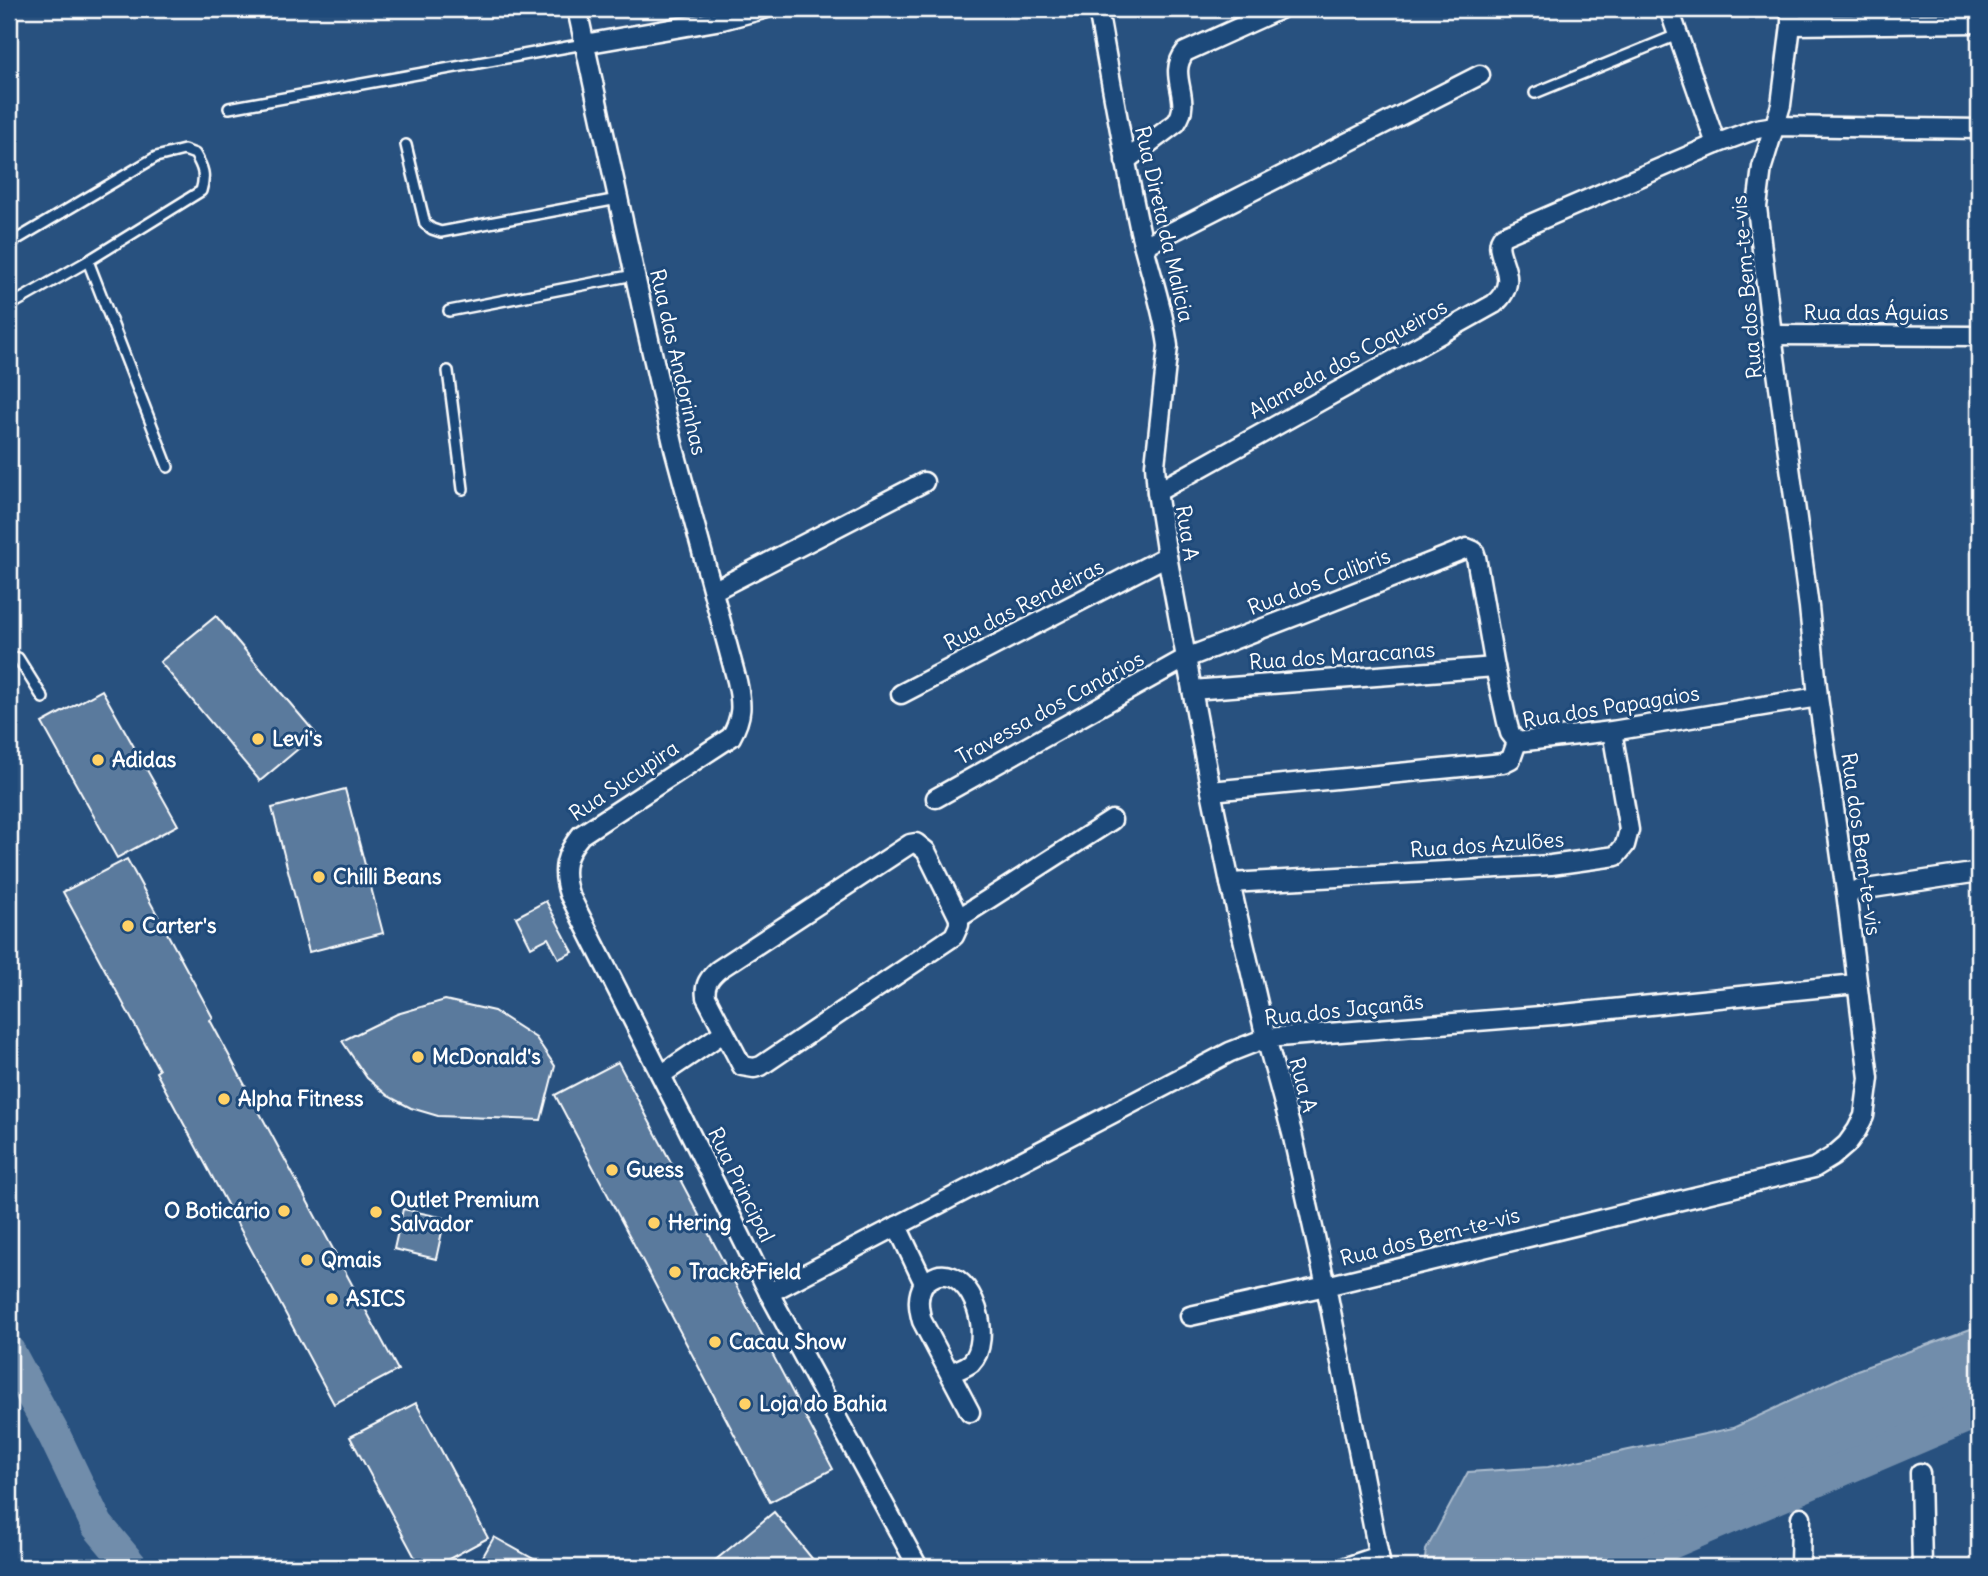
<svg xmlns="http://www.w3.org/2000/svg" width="1988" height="1576" font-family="Delius,sans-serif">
  <rect width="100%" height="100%" fill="#28517f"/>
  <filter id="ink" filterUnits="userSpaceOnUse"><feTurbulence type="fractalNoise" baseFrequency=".0143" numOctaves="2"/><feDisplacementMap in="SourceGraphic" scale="14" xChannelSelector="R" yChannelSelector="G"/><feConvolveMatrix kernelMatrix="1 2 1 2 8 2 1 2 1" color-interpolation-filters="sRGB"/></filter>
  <g filter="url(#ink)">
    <!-- water -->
    <polygon fill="#718dab" stroke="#aabbcd" stroke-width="2" points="1979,1326 1979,1411 1644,1554 1618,1567 1424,1567 1426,1550 1468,1472 1548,1467 1733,1428 1857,1370"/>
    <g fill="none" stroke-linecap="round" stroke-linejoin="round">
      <!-- river -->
      <g stroke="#718dab" stroke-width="33">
        <polyline points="9,1352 55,1437 97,1525 132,1567"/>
        <polyline points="1618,1567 1644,1554 1979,1411"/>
      </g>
    </g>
    <!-- building -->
    <g fill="#5a7a9d" stroke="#fff" stroke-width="2">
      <polygon points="216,616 316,734 260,781 160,662"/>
      <polygon points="102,690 178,825 117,858 42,723"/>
      <polygon points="345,789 383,933 309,952 272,808"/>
      <polygon points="127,859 213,1018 210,1020 398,1370 334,1404 156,1072 159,1070 63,892"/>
      <polygon points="546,901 573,952 559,959 548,938 531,947 516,917"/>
      <polygon points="445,1000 494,1011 536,1038 555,1066 541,1120 438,1116 411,1108 388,1096 367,1078 342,1041 397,1014"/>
      <polygon points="618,1062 833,1469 770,1502 555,1095"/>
      <polygon points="403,1209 445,1218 436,1259 394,1249"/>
      <polygon points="416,1403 488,1538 434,1567 420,1567 350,1437"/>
      <polygon points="774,1512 819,1567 707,1567"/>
      <polygon points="494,1537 548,1567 477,1567"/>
    </g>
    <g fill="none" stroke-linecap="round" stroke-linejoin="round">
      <!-- service casing -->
      <g stroke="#fff" stroke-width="14">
        <g id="service">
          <polyline points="1535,93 1677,35"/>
          <polyline points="229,108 584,44"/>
          <polyline points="406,145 425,224 432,229 441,232 618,199"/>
          <path d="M9,244L156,157L184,150L195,154C203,168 206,175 201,191L88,261L9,306"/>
          <polyline points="88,261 168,467"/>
          <polyline points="449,311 634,275"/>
          <polyline points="448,371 463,489"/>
          <polyline points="18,658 43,698"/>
        </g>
      </g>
      <!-- minor casing -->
      <g stroke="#fff" stroke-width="23">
        <g id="minor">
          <path d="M577,9L647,331L674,448L737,681C742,704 743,716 731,737L581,835C565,854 561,870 569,894L682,1117L769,1293L918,1567"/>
          <path d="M1098,9C1111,83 1124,157 1140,231C1149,270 1163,306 1168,346L1155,465L1157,492L1167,556L1211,791L1230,883L1266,1038L1292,1133L1326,1286L1381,1567"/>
          <polyline points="1669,9 1716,144"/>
          <polyline points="1791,25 1979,23"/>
          <polyline points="584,44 722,20 764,9"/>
          <path d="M1125,161L1176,123C1194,99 1166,76 1185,52L1280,9"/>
          <polyline points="1144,246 1480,75"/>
          <polyline points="1772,335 1979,336"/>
          <path d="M1157,492L1494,304C1526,277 1488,253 1503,236L1716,144L1756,129L1775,126L1979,129"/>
          <polyline points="713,591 924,482"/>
          <polyline points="1192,690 1495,667"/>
          <polyline points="901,694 1167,556"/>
          <polyline points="1517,742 1612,731 1818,697"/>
          <polyline points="1211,791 1503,763 1511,759 1517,742"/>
          <polyline points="936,798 1186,658 1300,614 1467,548 1474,551 1476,557 1495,667 1507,722 1510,733 1517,742"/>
          <path d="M916,843L926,851L959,918V925L954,936L761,1066L754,1068L742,1066L706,997C704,985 709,978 718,970L910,844Z"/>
          <polyline points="1230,883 1551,865 1616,856 1625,845 1629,830 1612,731"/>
          <polyline points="1846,892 1979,872"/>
          <polyline points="959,918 1112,820"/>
          <polyline points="661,1075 723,1033"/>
          <path d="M897,1226L924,1283C917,1296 918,1306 922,1321L970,1412"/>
          <path d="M924,1283C929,1280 934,1276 939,1275C974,1270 994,1340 971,1363C966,1367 957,1370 951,1373"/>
          <polyline points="769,1293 1230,1052 1266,1038 1553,1015 1856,984"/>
          <polyline points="1190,1316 1326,1286 1814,1168 1832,1157 1847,1144 1857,1130 1864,1116 1869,1078 1846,892 1818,697 1809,607 1772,335 1757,207 1762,167 1781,105 1791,25 1791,9"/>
          <polyline points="1920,1473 1922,1567"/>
          <polyline points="1346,1567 1379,1556"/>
          <polyline points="1800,1567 1801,1517"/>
        </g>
      </g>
      <!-- service -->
      <use href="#service" stroke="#1f4a7a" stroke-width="9"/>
      <!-- minor -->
      <use href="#minor" stroke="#1f4a7a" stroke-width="18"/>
    </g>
  </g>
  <!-- markers -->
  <g fill="#ffd166" stroke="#1f4a7a" stroke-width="2.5">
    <circle cx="258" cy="739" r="7"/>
    <circle cx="98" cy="760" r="7"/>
    <circle cx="319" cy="877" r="7"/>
    <circle cx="128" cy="926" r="7"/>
    <circle cx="418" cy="1057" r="7"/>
    <circle cx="224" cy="1099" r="7"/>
    <circle cx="612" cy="1170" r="7"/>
    <circle cx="284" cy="1211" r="7"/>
    <circle cx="376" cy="1212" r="7"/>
    <circle cx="654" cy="1223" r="7"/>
    <circle cx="307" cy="1260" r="7"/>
    <circle cx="675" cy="1272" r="7"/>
    <circle cx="332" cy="1299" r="7"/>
    <circle cx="715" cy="1342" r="7"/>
    <circle cx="745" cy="1404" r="7"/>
  </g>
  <g text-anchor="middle" stroke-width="6" stroke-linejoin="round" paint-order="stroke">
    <!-- street labels -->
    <g font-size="21" fill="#fff" stroke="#1f4a7a">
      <text transform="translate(1164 224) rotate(77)" y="7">Rua Direta da Malicia</text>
      <text transform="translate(1747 287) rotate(-95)" y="7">Rua dos Bem-te-vis</text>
      <text x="1876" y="320">Rua das Águias</text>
      <text transform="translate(1348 359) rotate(-29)" y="7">Alameda dos Coqueiros</text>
      <text transform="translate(678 362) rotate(77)" y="7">Rua das Andorinhas</text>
      <text transform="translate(1187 533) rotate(81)" y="7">Rua A</text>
      <text transform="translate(1319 582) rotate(-21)" y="7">Rua dos Calibris</text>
      <text transform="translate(1024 605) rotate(-27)" y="7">Rua das Rendeiras</text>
      <text transform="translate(1342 656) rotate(-4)" y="7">Rua dos Maracanas</text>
      <text transform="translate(1611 707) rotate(-9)" y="7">Rua dos Papagaios</text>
      <text transform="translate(1050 708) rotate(-29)" y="7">Travessa dos Canários</text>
      <text transform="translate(624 781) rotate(-34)" y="7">Rua Sucupira</text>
      <text transform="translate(1861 844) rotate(82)" y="7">Rua dos Bem-te-vis</text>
      <text transform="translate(1487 845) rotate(-4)" y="7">Rua dos Azulões</text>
      <text transform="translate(1344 1010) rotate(-6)" y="7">Rua dos Jaçanãs</text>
      <text transform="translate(1303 1085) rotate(75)" y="7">Rua A</text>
      <text transform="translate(741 1185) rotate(64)" y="7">Rua Principal</text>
      <text transform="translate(1430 1237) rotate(-14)" y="7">Rua dos Bem-te-vis</text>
    </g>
    <!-- poi labels -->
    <g font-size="21" font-weight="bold" fill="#fff" stroke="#1f4a7a" text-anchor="start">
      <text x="272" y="746">Levi's</text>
      <text x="112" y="767">Adidas</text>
      <text x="333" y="884">Chilli Beans</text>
      <text x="142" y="933">Carter's</text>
      <text x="432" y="1064">McDonald's</text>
      <text x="238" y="1106">Alpha Fitness</text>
      <text x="626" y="1177">Guess</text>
      <text x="390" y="1207">Outlet Premium<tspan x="390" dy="24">Salvador</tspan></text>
      <text x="270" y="1218" text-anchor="end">O Boticário</text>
      <text x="668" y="1230">Hering</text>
      <text x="321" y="1267">Qmais</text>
      <text x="689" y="1279">Track&amp;Field</text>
      <text x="346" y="1306">ASICS</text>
      <text x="729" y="1349">Cacau Show</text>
      <text x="759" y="1411">Loja do Bahia</text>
    </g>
  </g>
  <!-- margin -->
  <rect width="1988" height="1576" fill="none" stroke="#1f4a7a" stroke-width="35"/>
  <rect x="18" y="18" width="1953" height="1541" fill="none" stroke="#fff" stroke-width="2.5" filter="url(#ink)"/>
</svg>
